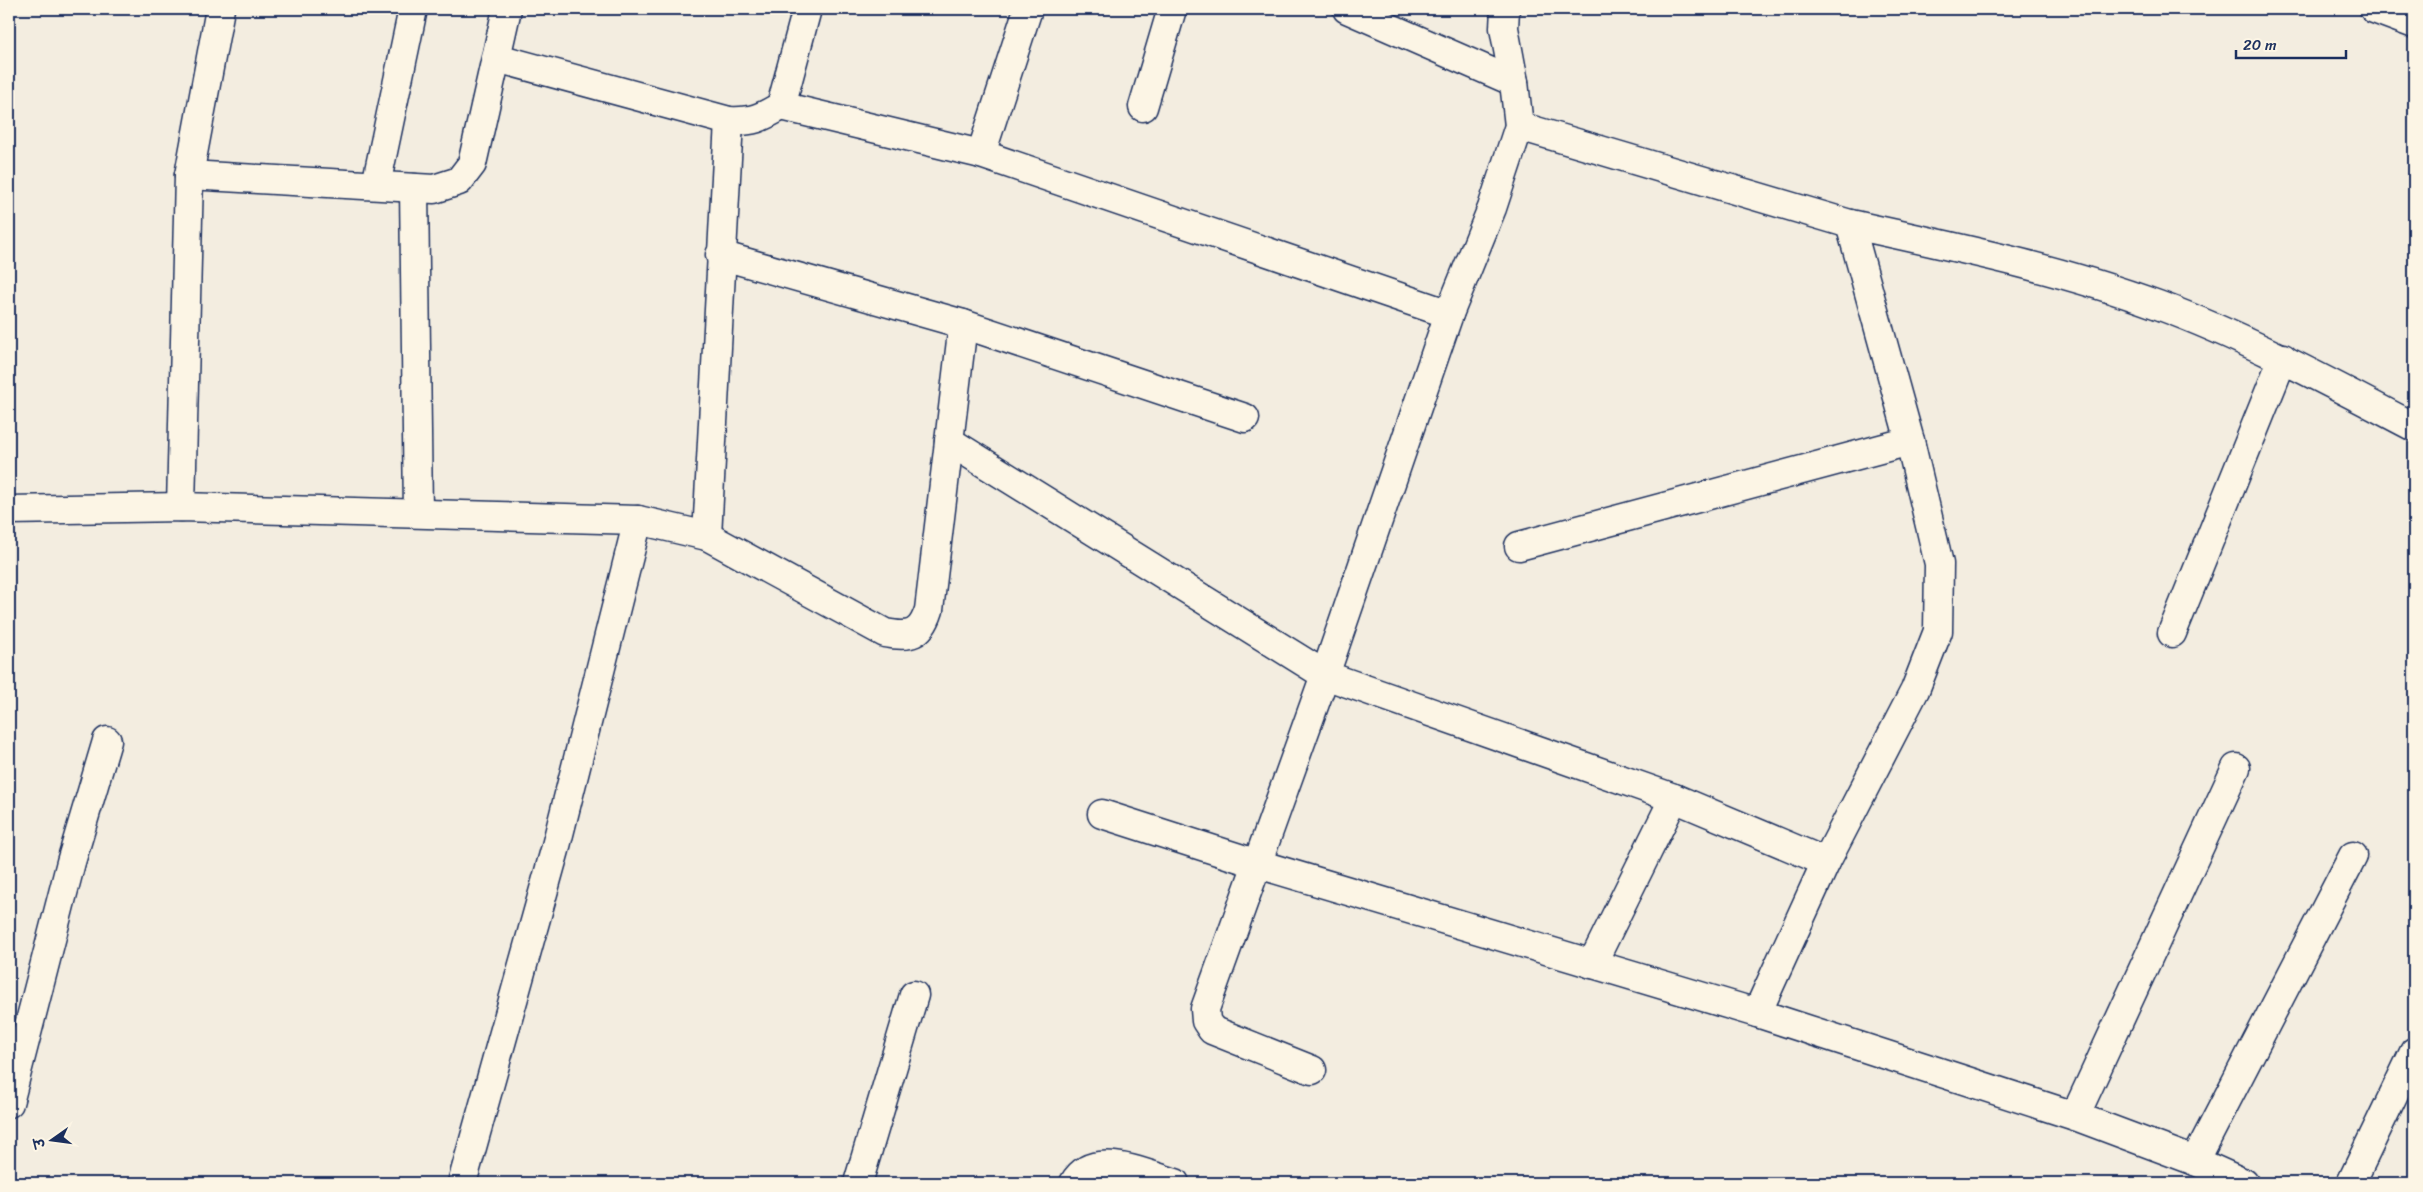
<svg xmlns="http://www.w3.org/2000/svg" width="2423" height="1192" font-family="Sriracha,'Playpen Sans Deva',sans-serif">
  <rect width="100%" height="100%" fill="#f3ede0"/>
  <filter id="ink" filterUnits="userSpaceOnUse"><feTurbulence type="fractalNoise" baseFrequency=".02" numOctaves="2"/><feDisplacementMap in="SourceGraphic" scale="10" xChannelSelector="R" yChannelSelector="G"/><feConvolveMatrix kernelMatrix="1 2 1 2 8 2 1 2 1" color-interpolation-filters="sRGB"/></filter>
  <g filter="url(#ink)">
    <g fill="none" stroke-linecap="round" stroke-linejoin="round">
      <!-- minor casing -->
      <g stroke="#1b2f5e" stroke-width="31">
        <g id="minor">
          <polyline points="807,9 781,106 981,154"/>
          <polyline points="1028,9 981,154 1449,314"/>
          <polyline points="1347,9 1514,82"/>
          <polyline points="1505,9 1504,28 1514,82 1519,126 1492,208 1449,314 1325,675 1674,798 1826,862"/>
          <polyline points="2374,9 2414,24"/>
          <path d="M497,58L729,121C753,122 761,118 781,106"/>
          <polyline points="1143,107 1172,9"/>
          <polyline points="1519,126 1850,224"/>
          <polyline points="189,175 434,189 459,181 472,164 507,9"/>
          <polyline points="376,185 413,9"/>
          <polyline points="414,188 418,513"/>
          <polyline points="963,324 1245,418"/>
          <polyline points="949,441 1325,675 1205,1009 1206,1021 1212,1030 1312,1070"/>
          <polyline points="181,507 189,175 220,9"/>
          <polyline points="9,510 181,507 638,520 707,536 729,121"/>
          <path d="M707,536L885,633C910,638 921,635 929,610L963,324L720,255"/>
          <polyline points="1519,546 1910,441"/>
          <polyline points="2172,633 2283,358"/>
          <polyline points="1102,814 1258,864 1757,1013 2075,1116 2236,768"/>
          <polyline points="1592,964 1674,798"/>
          <path d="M1757,1013L1826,862L1915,690L1938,631L1939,564L1910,441L1850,224C1954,247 2058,268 2158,305C2247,338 2330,383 2414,427"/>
          <polyline points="9,1103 71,862 107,741"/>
          <polyline points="2075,1116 2195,1161 2244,1183"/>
          <polyline points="2195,1161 2353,856"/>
          <polyline points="462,1183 555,850 638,520"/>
          <polyline points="858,1183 914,995"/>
          <path d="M1074,1183C1093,1148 1147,1175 1175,1183"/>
          <polyline points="2351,1183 2414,1052"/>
        </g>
      </g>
      <!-- minor -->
      <use href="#minor" stroke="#fcf5e5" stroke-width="28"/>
    </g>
  </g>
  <!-- margin -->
  <rect width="2423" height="1192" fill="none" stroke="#fcf5e5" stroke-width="30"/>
  <rect x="15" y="15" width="2393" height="1162" fill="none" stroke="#1b2f5e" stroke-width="2" filter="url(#ink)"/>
  <!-- north arrow -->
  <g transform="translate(52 1140) rotate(256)" stroke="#fcf5e5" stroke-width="4" paint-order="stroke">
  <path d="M0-4L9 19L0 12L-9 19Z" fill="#1b2f5e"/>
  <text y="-8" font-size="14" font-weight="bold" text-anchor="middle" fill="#1b2f5e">उ</text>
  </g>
  <!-- scale -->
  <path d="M2236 50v8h110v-8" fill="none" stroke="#1b2f5e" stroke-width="2.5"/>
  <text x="2243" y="50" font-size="15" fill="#1b2f5e" stroke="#fcf5e5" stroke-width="4" paint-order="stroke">20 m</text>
</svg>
